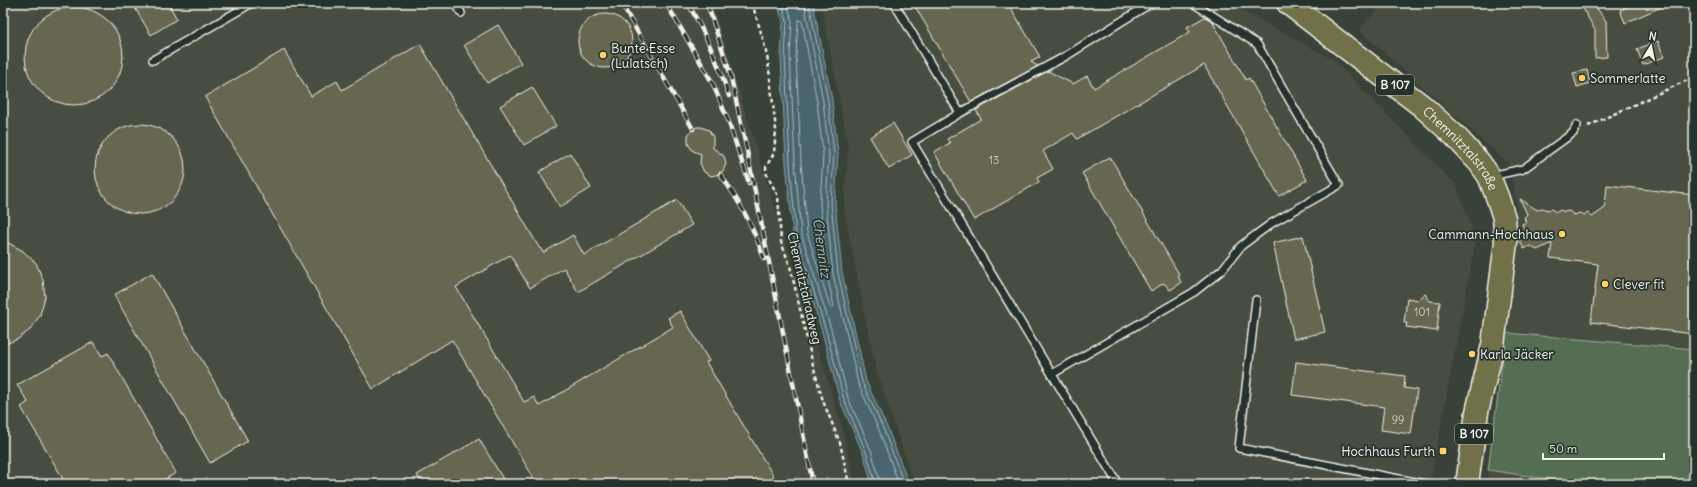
<svg xmlns="http://www.w3.org/2000/svg" width="1697" height="487" font-family="Delius,sans-serif">
  <rect width="100%" height="100%" fill="#394238"/>
  <filter id="ink" filterUnits="userSpaceOnUse"><feTurbulence type="fractalNoise" baseFrequency=".025" numOctaves="2"/><feDisplacementMap in="SourceGraphic" scale="8" xChannelSelector="R" yChannelSelector="G"/><feConvolveMatrix kernelMatrix="1 2 1 2 8 2 1 2 1" color-interpolation-filters="sRGB"/></filter>
  <g filter="url(#ink)">
    <!-- built -->
    <g fill="#464d40">
      <polygon points="3,3 712,3 842,427 856,484 3,484"/>
      <polygon points="821,3 1228,3 1333,59 1456,185 1476,239 1430,484 914,484 875,366 844,210 848,146"/>
      <polygon points="1384,3 1694,3 1694,349 1506,333 1517,207 1509,164 1359,30"/>
      <polygon points="1488,470 1581,484 1487,484"/>
    </g>
    <!-- green -->
    <polygon fill="#556d53" stroke="#a4af9e" points="1506,333 1694,349 1694,484 1581,484 1488,470"/>
    <!-- water -->
    <polygon fill="#49666f" stroke="#8d9e9f" points="777,3 813,3 832,100 838,154 835,203 842,272 866,381 887,427 909,484 872,484 863,453 840,401 822,332 793,235 786,163 781,56 783,22"/>
    <g fill="none" stroke-linecap="round" stroke-linejoin="round">
      <!-- shore -->
      <g stroke="#b0b9b8" stroke-width="1">
        <polyline points="782,3 787,21 785,56 790,163 796,234 826,331 844,399 866,452 876,484"/>
        <polyline points="787,3 792,21 790,56 795,163 801,233 831,329 848,398 871,450 881,484"/>
        <polyline points="804,3 823,101 829,154 826,203 833,274 858,383 879,430 899,484"/>
        <polyline points="809,3 828,101 834,154 831,203 838,273 862,382 883,428 904,484"/>
        <polygon points="799,20 802,21 817,102 823,154 820,204 827,275 834,306 832,308 830,307 807,232 801,162 796,56 798,22"/>
      </g>
    </g>
    <!-- building -->
    <g fill="#666651" stroke="#f4f1e8">
      <polygon points="132,3 168,3 177,19 151,35"/>
      <polygon points="913,3 1008,3 1040,57 1031,62 1038,66 971,102"/>
      <polygon points="1580,3 1593,3 1606,21 1607,57 1595,58 1595,30"/>
      <polygon points="1635,3 1670,3 1625,23 1620,10"/>
      <circle cx="74" cy="56" r="49"/>
      <circle cx="605" cy="41" r="27"/>
      <polygon points="1205,17 1212,21 1246,80 1249,78 1307,180 1279,196 1204,65 1077,139 1073,133 1043,151 1053,169 1037,178 1039,182 974,220 934,152 950,143 947,139 981,119 976,110 1048,71 1073,84 1087,76 1094,88 1190,32 1187,27"/>
      <polygon points="498,25 521,63 487,83 464,45"/>
      <polygon points="1658,41 1664,57 1643,65 1637,49"/>
      <polygon points="420,44 540,249 541,248 543,253 573,235 584,255 677,200 692,225 578,292 564,268 530,288 510,255 456,287 524,402 534,397 539,406 673,327 668,318 680,311 709,361 706,362 778,484 537,484 452,340 373,389 205,97 284,50 311,96 337,81 342,90"/>
      <polygon points="1587,70 1590,83 1577,87 1573,73"/>
      <polygon points="532,87 556,126 524,145 500,106"/>
      <polygon points="893,123 912,155 889,169 870,137"/>
      <circle cx="140" cy="169" r="45"/>
      <polygon points="697,127 701,127 709,130 713,137 713,148 724,156 726,164 723,171 720,174 711,176 704,172 700,163 701,154 693,151 688,144 688,135 693,129"/>
      <polygon points="570,153 591,188 560,207 539,172"/>
      <polygon points="1110,157 1179,274 1178,275 1181,283 1170,290 1164,283 1151,291 1082,173"/>
      <polygon points="1607,185 1694,195 1694,334 1591,322 1598,264 1550,258 1552,243 1537,250 1530,246 1524,249 1519,239 1525,231 1522,224 1526,222 1524,218 1527,214 1520,199 1537,210 1542,208 1548,210 1551,209 1556,212 1561,210 1564,212 1569,211 1574,215 1580,213 1585,215 1588,213 1592,217 1605,208"/>
      <polygon points="1303,236 1325,332 1294,339 1273,243"/>
      <polygon points="3,240 23,251 36,263 43,280 45,297 40,315 31,329 18,339 3,345"/>
      <polygon points="152,273 248,441 210,463 114,295"/>
      <polygon points="1425,294 1430,301 1440,302 1437,331 1406,327 1407,323 1404,323 1407,298 1418,300"/>
      <polygon points="93,342 102,356 108,353 176,473 157,484 66,484 21,407 28,402 17,385"/>
      <polygon points="1296,362 1405,376 1404,388 1417,390 1411,434 1381,430 1384,407 1292,395"/>
      <polygon points="479,439 506,484 422,484 417,475"/>
    </g>
    <g fill="none" stroke-linecap="round" stroke-linejoin="round">
      <!-- lane casing -->
      <g stroke="#f4f1e8" stroke-width="10">
        <g id="lane">
          <polyline points="456,3 461,13"/>
          <polyline points="894,3 960,113 912,142 1118,484"/>
          <polyline points="153,60 252,3"/>
          <polyline points="960,113 1066,56 1151,3"/>
          <polyline points="1491,176 1523,169 1573,133 1577,125"/>
          <polyline points="1256,300 1239,448 1425,484"/>
          <polyline points="1052,374 1194,292 1222,270 1241,246 1249,240 1272,223 1339,185 1257,44 1193,3"/>
        </g>
      </g>
      <!-- primary casing -->
      <g stroke="#f4f1e8" stroke-width="25">
        <g id="primary">
          <path id="s1" d="M1288,3L1422,106L1455,136L1479,162L1489,176L1498,199L1504,218L1506,242L1493,345L1477,412L1467,484"/>
        </g>
      </g>
      <!-- path -->
      <g stroke="#f4f1e8" stroke-width="2.5" stroke-dasharray="4 3" stroke-linecap="butt">
        <polyline points="752,3 763,39 768,61 776,130 774,153 766,167 766,173 778,196 781,242 790,266 813,365 823,401 840,443 849,484"/>
        <polyline points="1588,126 1694,77"/>
      </g>
      <!-- lane -->
      <use href="#lane" stroke="#26332d" stroke-width="7"/>
      <!-- primary -->
      <use href="#primary" stroke="#6f704a" stroke-width="22"/>
      <!-- rail casing -->
      <g stroke="#f4f1e8" stroke-width="4.5">
        <g id="rail">
          <polyline points="621,3 693,129"/>
          <polyline points="666,3 712,82 728,120 749,183"/>
          <path d="M688,3C705,33 719,64 729,96"/>
          <polyline points="707,3 730,73 747,151 813,484"/>
          <path d="M720,174C739,200 754,228 764,259"/>
        </g>
      </g>
      <!-- rail -->
      <use href="#rail" stroke="#26332d" stroke-width="3" stroke-dasharray="9" stroke-linecap="butt"/>
    </g>
  </g>
  <!-- markers -->
  <g fill="#ffd166" stroke="#26332d" stroke-width="1.5">
    <circle cx="603" cy="55" r="4"/>
    <circle cx="1582" cy="78" r="4"/>
    <circle cx="1562" cy="234" r="4"/>
    <circle cx="1605" cy="284" r="4"/>
    <circle cx="1472" cy="354" r="4"/>
    <rect x="1439" y="447" width="8" height="8" rx="2"/>
  </g>
  <g text-anchor="middle" stroke-width="3.5" stroke-linejoin="round" paint-order="stroke">
    <!-- number labels -->
    <g font-size="11" fill="#d0cec2">
      <text x="994" y="164">13</text>
      <text x="1422" y="316">101</text>
      <text x="1398" y="424">99</text>
    </g>
    <!-- shield labels -->
    <g fill="#26332d" stroke="#b6b8b0" stroke-width="1">
      <rect x="1376" y="75" width="38" height="20" rx="3"/>
      <rect x="1455" y="424" width="38" height="20" rx="3"/>
    </g>
    <g font-size="12" font-weight="bold" fill="#f4f1e8">
      <text x="1395" y="89">B 107</text>
      <text x="1474" y="438">B 107</text>
    </g>
    <!-- poi labels -->
    <g font-size="13" fill="#f4f1e8" stroke="#26332d" text-anchor="start">
      <text x="611" y="53">Bunte Esse<tspan x="611" dy="15">(Lulatsch)</tspan></text>
      <text x="1590" y="83">Sommerlatte</text>
      <text x="1554" y="239" text-anchor="end">Cammann-Hochhaus</text>
      <text x="1613" y="289">Clever fit</text>
      <text x="1480" y="359">Karla Jäcker</text>
      <text x="1435" y="456" text-anchor="end">Hochhaus Furth</text>
    </g>
    <!-- street labels -->
    <g font-size="13" fill="#f4f1e8" stroke="#26332d">
      <text dy="5" stroke="none"><textPath href="#s1" startOffset="227">Chemnitztalstraße</textPath></text>
      <text transform="translate(805 288) rotate(77)" y="5">Chemnitztalradweg</text>
    </g>
    <!-- water labels -->
    <g font-size="14" font-style="italic" fill="#b0b9b8" stroke="#26332d">
      <text transform="translate(822 248) rotate(82)" y="5">Chemnitz</text>
    </g>
  </g>
  <!-- margin -->
  <rect width="1697" height="487" fill="none" stroke="#26332d" stroke-width="16"/>
  <rect x="8" y="8" width="1681" height="471" fill="none" stroke="#f4f1e8" stroke-width="1.5" filter="url(#ink)"/>
  <!-- north arrow -->
  <g transform="translate(1651 46) rotate(10)" stroke="#26332d" stroke-width="3" paint-order="stroke">
  <path d="M0-3L7 15L0 10L-7 15Z" fill="#f4f1e8"/>
  <text y="-6" font-size="11" font-weight="bold" text-anchor="middle" fill="#f4f1e8">N</text>
  </g>
  <!-- scale -->
  <path d="M1543 453v6h121v-6" fill="none" stroke="#f4f1e8" stroke-width="2"/>
  <text x="1549" y="453" font-size="12" fill="#f4f1e8" stroke="#26332d" stroke-width="3" paint-order="stroke">50 m</text>
</svg>
